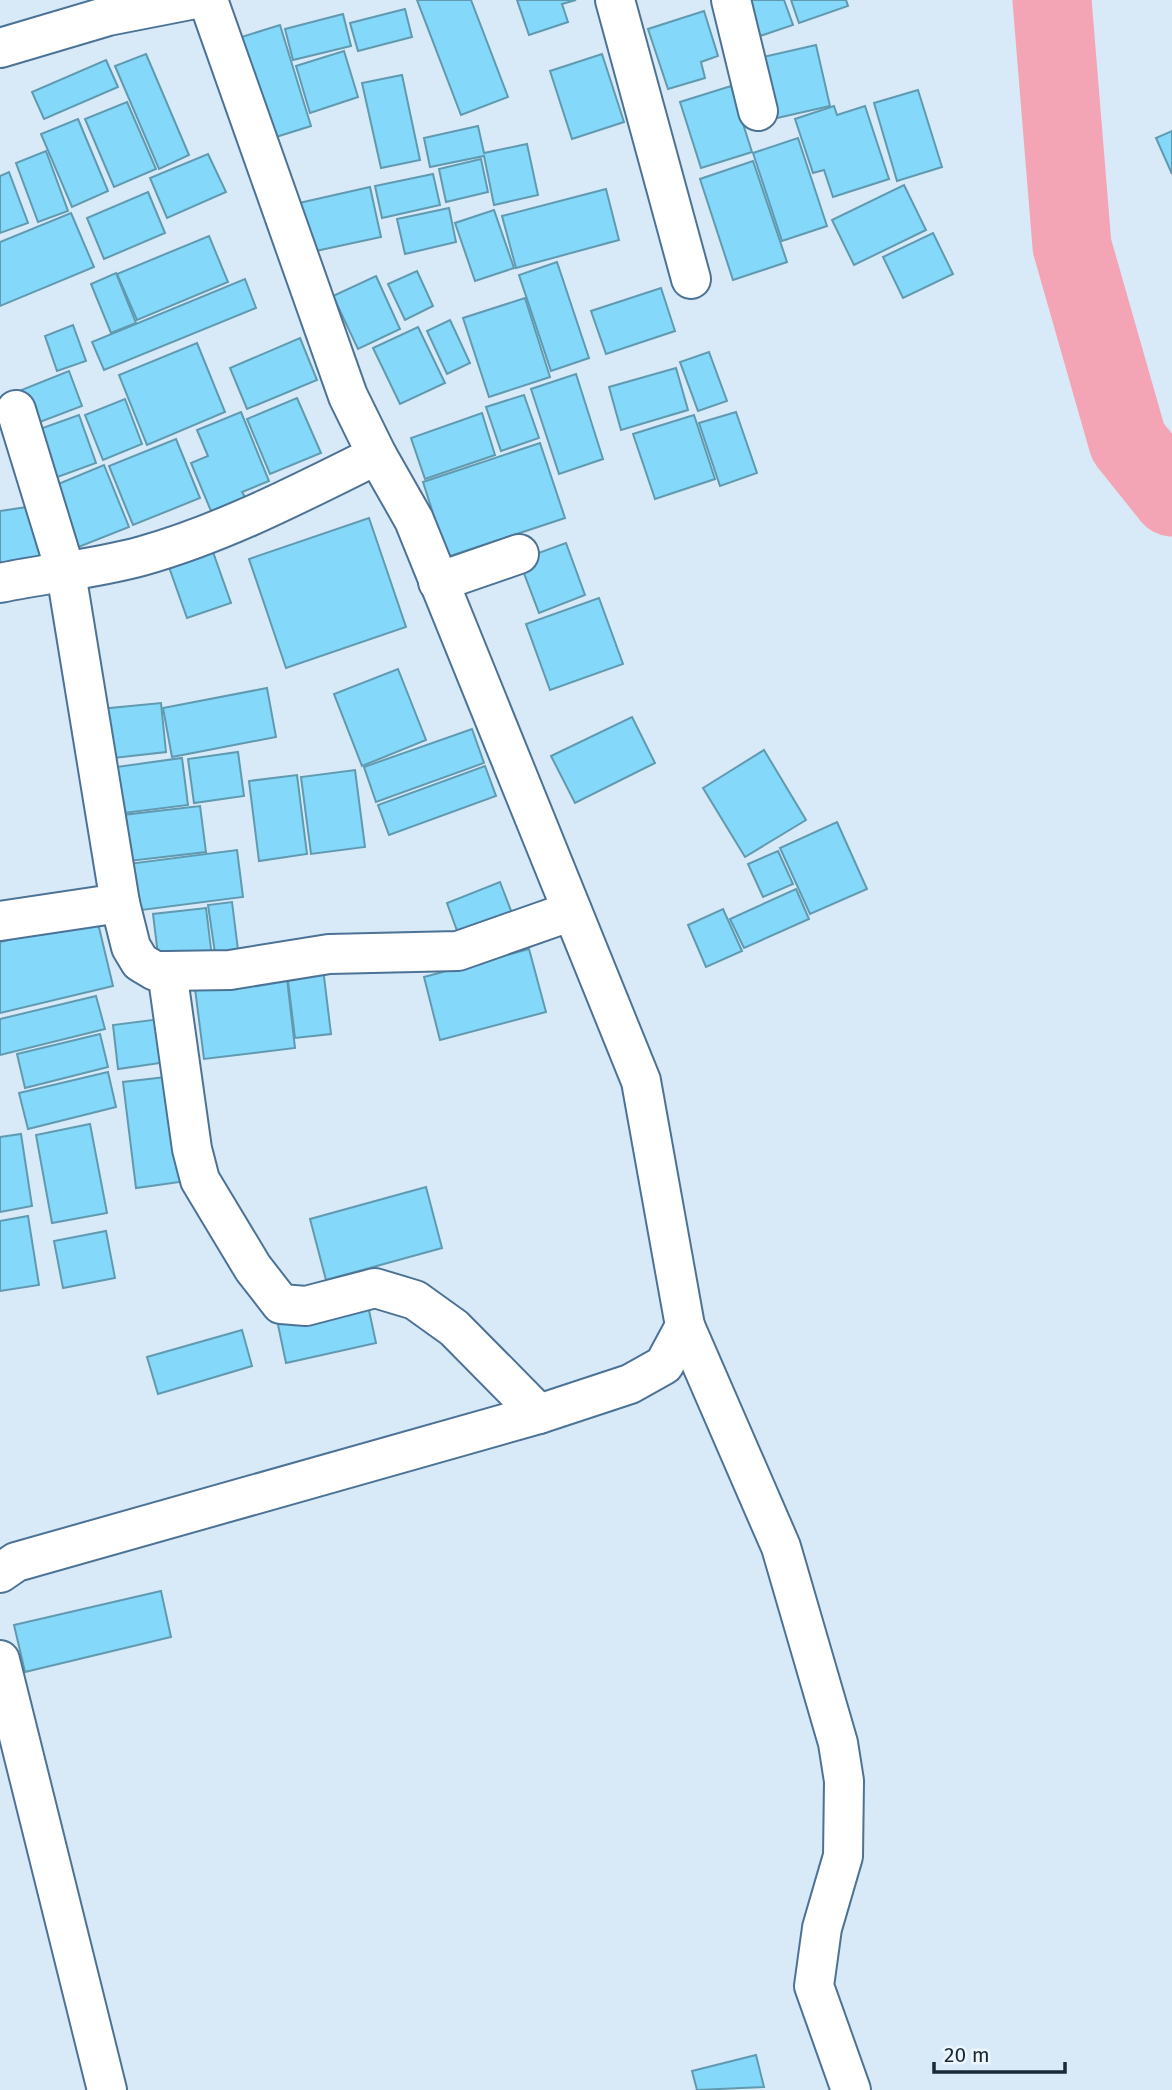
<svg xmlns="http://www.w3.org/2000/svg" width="1172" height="2090" font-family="'Fira Sans',sans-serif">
  <rect width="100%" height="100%" fill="#d8e9f8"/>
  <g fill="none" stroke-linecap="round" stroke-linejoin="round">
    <!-- river -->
    <polyline stroke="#f3a5b5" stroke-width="79" points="1052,0 1072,246 1128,442 1172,497"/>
  </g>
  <!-- building -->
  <g fill="#84d8fa" stroke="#609ab0" stroke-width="2">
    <polygon points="417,0 471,0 508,97 461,115"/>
    <polygon points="517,0 576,0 562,4 568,22 529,35"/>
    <polygon points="753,0 784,0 793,25 757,37 746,2"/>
    <polygon points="791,0 846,0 848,6 799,23"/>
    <polygon points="405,9 412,37 358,51 350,23"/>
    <polygon points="704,11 718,56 701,62 705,78 668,89 648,29"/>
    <polygon points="343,14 351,46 293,60 285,29"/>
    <polygon points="280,25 311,126 260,142 229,41"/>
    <polygon points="816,45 830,106 777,118 763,57"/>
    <polygon points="344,51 358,97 310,113 296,66"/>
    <polygon points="146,54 189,155 159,169 115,66"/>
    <polygon points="602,54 624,122 572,139 550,71"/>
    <polygon points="106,60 118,87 44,119 32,92"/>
    <polygon points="402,75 420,160 381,168 362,83"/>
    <polygon points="731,86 752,152 701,168 680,102"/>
    <polygon points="918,90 942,167 897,181 874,103"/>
    <polygon points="127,102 156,169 114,187 85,119"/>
    <polygon points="834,106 837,115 865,106 889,179 833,197 824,170 813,173 795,119"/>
    <polygon points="78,119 108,191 72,207 41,134"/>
    <polygon points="478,126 484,153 527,144 538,195 494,205 484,156 430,167 424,138"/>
    <polygon points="1172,131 1172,174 1156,138"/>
    <polygon points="798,138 827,226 782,241 753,153"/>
    <polygon points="46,151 68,211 38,222 16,163"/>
    <polygon points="208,154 226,192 167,218 150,178"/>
    <polygon points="481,159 488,192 446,202 439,169"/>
    <polygon points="753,161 787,262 733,280 700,179"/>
    <polygon points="9,172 28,223 0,233 0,176"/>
    <polygon points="433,174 440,205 382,218 375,186"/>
    <polygon points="904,185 926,230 854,265 832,220"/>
    <polygon points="370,187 381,237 311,252 299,203"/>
    <polygon points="606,189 619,240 516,268 502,216"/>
    <polygon points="148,192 165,233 104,259 87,218"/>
    <polygon points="449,208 456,242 405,254 397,219"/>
    <polygon points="494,210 514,268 475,281 455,223"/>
    <polygon points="71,213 94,267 0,306 0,242"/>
    <polygon points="933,233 953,274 903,298 883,257"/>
    <polygon points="209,236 228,282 137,320 117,274"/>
    <polygon points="557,262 589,358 551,371 519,275"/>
    <polygon points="417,271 433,306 405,320 388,284"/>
    <polygon points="116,273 136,323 111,333 91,284"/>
    <polygon points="376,276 400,329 358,349 333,296"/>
    <polygon points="245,279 256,308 104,370 92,342"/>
    <polygon points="661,288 675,331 606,354 591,311"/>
    <polygon points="525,298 550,377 489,397 463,318"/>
    <polygon points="450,320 470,363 447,374 427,331"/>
    <polygon points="73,325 86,361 57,371 45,336"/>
    <polygon points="418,327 445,383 400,404 373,348"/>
    <polygon points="300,338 317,380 247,409 230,368"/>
    <polygon points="197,343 225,412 147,445 119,375"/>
    <polygon points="709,352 727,401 698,411 680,362"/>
    <polygon points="676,368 688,410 621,430 609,387"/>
    <polygon points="69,371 82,406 32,425 19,391"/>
    <polygon points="576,374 603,459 559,474 531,389"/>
    <polygon points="524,395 539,438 501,451 486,407"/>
    <polygon points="297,398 321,453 270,474 247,419"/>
    <polygon points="125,399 142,444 103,460 85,415"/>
    <polygon points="241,412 269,481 242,492 245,497 211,511 191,463 208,456 197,430"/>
    <polygon points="736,412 757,473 720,486 699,423"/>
    <polygon points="482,413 495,455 425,479 411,438"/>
    <polygon points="79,415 96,463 52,479 34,431"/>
    <polygon points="694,415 715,479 655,499 633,434"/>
    <polygon points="176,439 200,498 133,525 109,466"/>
    <polygon points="540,443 565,518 447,557 423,482"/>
    <polygon points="104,465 129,527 76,548 51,487"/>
    <polygon points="34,506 43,561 0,568 0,511"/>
    <polygon points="369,518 406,627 286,668 249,559"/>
    <polygon points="566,543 585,595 539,613 519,560"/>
    <polygon points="213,552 231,603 187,618 169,567"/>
    <polygon points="599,598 623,664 550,690 526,624"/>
    <polygon points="398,669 426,740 362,766 334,694"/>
    <polygon points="267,688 276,737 172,757 163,708"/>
    <polygon points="161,703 166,752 105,759 100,709"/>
    <polygon points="632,717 655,763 575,803 551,756"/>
    <polygon points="472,729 484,763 376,802 364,767"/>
    <polygon points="764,750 806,820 745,857 703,788"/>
    <polygon points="238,752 244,796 194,803 188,759"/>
    <polygon points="182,758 188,805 108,815 102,769"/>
    <polygon points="485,766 496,796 389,835 378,805"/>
    <polygon points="355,770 365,847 311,854 301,777"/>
    <polygon points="297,775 307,854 259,861 249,781"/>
    <polygon points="200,806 206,852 129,861 123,815"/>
    <polygon points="837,822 867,889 810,914 780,848"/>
    <polygon points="237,850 243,897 134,911 128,864"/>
    <polygon points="778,851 793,884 763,897 748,864"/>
    <polygon points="500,882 518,929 464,950 447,903"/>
    <polygon points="796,889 809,919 744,948 730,919"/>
    <polygon points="232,902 238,950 215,953 208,905"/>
    <polygon points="206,908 212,957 159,963 153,914"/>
    <polygon points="723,909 742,951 706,967 688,925"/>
    <polygon points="97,919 113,986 0,1013 0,942"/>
    <polygon points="529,949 546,1012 440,1040 424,977"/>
    <polygon points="322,960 331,1034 295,1038 286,965"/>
    <polygon points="286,970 295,1048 204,1059 194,981"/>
    <polygon points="96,996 105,1029 0,1055 0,1019"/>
    <polygon points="168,1018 174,1061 118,1069 113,1025"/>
    <polygon points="100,1034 108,1067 25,1088 17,1054"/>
    <polygon points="108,1072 116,1107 28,1129 19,1093"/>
    <polygon points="174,1076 187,1181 136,1188 123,1082"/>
    <polygon points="90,1124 107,1213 52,1223 36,1135"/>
    <polygon points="21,1134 32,1206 0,1212 0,1137"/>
    <polygon points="426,1187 442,1248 326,1280 310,1219"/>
    <polygon points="28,1216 39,1285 0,1291 0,1221"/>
    <polygon points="106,1231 115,1278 63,1288 54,1241"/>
    <polygon points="367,1301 376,1343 286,1363 277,1320"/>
    <polygon points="242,1330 252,1366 158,1394 147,1357"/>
    <polygon points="161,1591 171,1637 25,1672 14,1625"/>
    <polygon points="756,2055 764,2087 697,2090 692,2071"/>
  </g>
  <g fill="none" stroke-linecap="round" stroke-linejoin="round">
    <!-- street casing -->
    <g stroke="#4c7395" stroke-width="42">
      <g id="street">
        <polyline points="615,0 691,279"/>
        <polyline points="731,0 758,111"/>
        <polyline points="0,48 108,16 190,0"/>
        <polyline points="16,410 66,573 120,903 131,947 140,962 155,971 167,971 230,970 329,954 458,951 572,911"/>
        <polyline points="438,582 519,554"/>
        <path d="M0,583C47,573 95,569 142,556C224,533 300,493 377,455"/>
        <polyline points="0,921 120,903"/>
        <polyline points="167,971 192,1149 200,1180 253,1268 281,1304 306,1306 375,1288 415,1300 454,1328 539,1414"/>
        <polyline points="685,1326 781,1547 838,1743 844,1781 843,1856 822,1928 814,1986 851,2090"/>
        <polyline points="0,1573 16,1562 539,1414 630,1384 664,1365 685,1326 641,1081 414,520 377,455 348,396 208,0"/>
        <polyline points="0,1660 107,2090"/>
      </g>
    </g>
    <!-- street -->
    <use href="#street" stroke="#fff" stroke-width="38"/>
  </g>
  <!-- scale -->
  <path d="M934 2062v10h131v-10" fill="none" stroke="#182937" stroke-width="3.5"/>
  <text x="944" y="2062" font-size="21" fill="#182937" stroke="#edf5fd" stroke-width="5" paint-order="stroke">20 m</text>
</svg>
